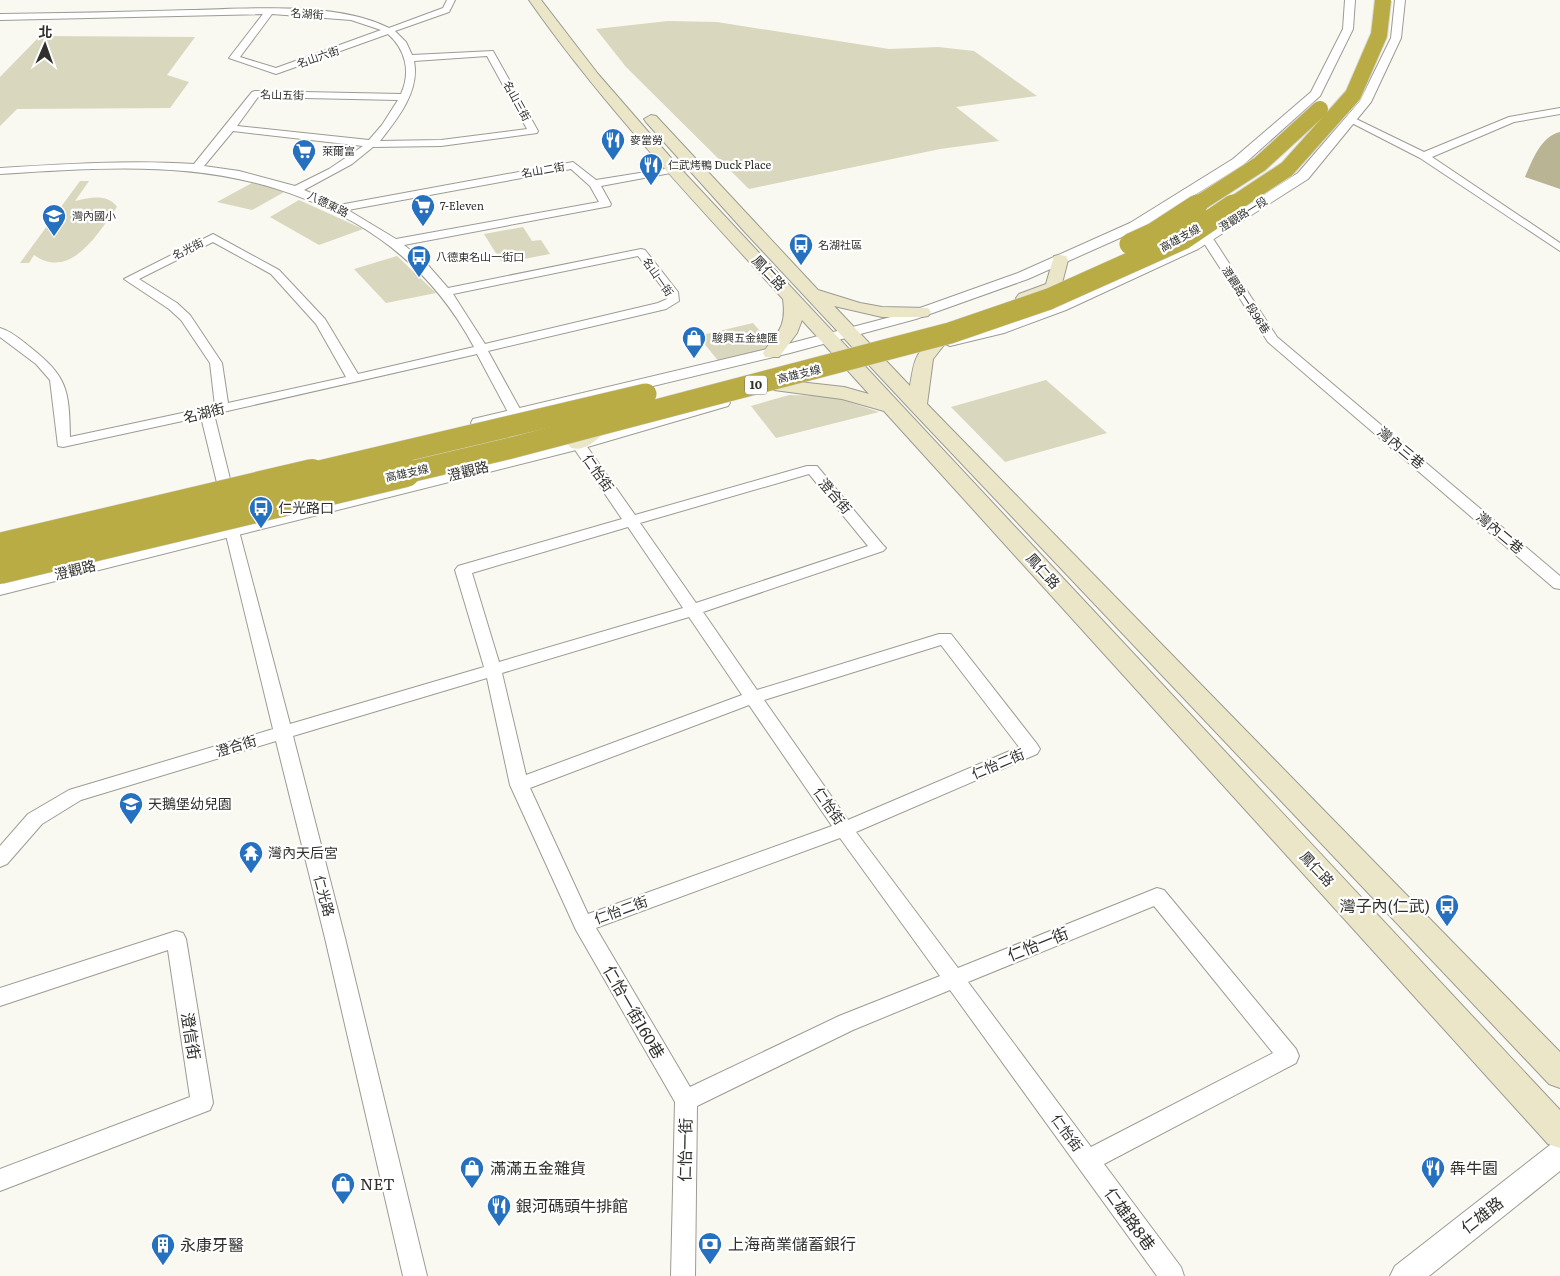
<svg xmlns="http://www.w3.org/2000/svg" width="1560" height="1276" font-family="Literata,'Noto Sans TC',serif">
  <rect width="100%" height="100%" fill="#f9f8f1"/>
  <!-- green -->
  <g fill="#d9d7bd">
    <polygon points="668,21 717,22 889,49 938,47 974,51 1037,96 956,107 999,141 940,149 749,189 626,67 596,29"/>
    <polygon points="40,36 195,37 167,75 189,82 170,108 17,109 0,126 0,77"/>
    <path d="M80,181H89L75,201C89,198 107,193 117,207C98,233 71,281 34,255L29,263H20Z"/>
    <polygon points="252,183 286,191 252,210 217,202"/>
    <polygon points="299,200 363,229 319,245 270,217"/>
    <polygon points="523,227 532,241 541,240 550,254 502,263 484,234"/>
    <polygon points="397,256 436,293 386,303 354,269"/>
    <polygon points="753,323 772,345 769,351 720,363 698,336"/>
    <polygon points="1046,380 1107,433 1005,462 951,407"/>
    <polygon points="789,395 831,396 879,412 776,438 751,406"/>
  </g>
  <!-- forest -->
  <path fill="#b8b494" d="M1560,132V189L1525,177C1532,161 1541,136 1560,132Z"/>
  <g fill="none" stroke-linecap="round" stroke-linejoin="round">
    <!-- minor casing -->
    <g stroke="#9c9b94" stroke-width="2">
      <g id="minor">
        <path d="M447,0H455L449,12L395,31L406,42L412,55L493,51L538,131L537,133L441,146L373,147L352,164L304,190L339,205L573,162L596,180L696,164V168L692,169L601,186L611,204L610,206L404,245L427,264L448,288L641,249L645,250L678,292L679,301L666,309L488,351L531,429L524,433L517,429L477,354L214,414L232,487L239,531L290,724L484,667L455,570L458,566L622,519L571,444L573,441H583L635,515L807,466H817L883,545L886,548L883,551L703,612L757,690L939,634H951L1037,744L1040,749L1037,754L856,832L958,968L1157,888L1164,890L1296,1049L1299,1056L1296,1063L1104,1164L1181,1267L1184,1276H1157L950,990L853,1030L697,1106L695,1276H671L675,1102L576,930L510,785L487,678L293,736L345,938L427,1276H403L325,938L276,741L81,800L42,824L7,864L0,867V846L28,814L69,790L273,729L225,531L218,487L201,417L63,447L58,446L50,380L36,364L0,337V328C11,331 21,340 30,347C68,377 69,390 70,437L215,406L210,363L181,320L169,309L124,279L213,234L279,270L325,319L358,374L474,347C445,293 407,253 355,223C240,157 127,166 0,174V168C65,164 129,160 194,164L252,92L255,91L401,94C411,72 406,50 388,34L276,74L229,58L263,14L0,20V14C63,13 127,12 190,10C248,9 336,1 389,28L443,8ZM272,14L351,20L381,30L276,68L240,57ZM487,56L527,129L441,140L380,141C398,118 420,91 414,61ZM258,97L398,100L382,125L369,140L237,126ZM233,131L363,146L329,169L295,186L239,171L204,166ZM571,169L590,186L599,202L396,239L348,210ZM213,242L271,274L316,324L346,377L228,403L222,363L190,315L177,303L139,279ZM638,256L668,295L667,299L658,303L485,344L453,294ZM809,474L868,546L696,603L640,523ZM628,527L683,608L499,662L472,573ZM689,617L742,695L526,775L502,673ZM941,645L1019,747L848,820L764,700ZM749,705L832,826L588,914L530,788ZM840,838L940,976L839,1016L690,1087L596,928ZM1154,906L1273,1053L1091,1147L968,982Z"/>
        <polygon points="1560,108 1560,114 1514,122 1432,157 1560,243 1560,251 1420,158 1346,120 1354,118 1424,152 1509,117"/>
        <polygon points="1206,234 1212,237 1277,337 1560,576 1560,589 1554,588 1268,342 1200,237"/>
        <polygon points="176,931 183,933 186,939 213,1103 210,1110 0,1191 0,1169 190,1097 168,950 0,1006 0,988"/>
      </g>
    </g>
    <!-- tertiary casing -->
    <g stroke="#9c9b94" stroke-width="2">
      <g id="tertiary">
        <polygon points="1345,0 1355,0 1353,29 1320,96 1243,165 1140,229 1028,279 916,319 790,353 479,428 473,427 471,423 473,419 780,346 906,313 1018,273 1130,223 1233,159 1311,92 1343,29"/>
        <polygon points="1395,0 1405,0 1401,38 1371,102 1308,179 1198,249 1066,310 1004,333 950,346 945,344 942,341 945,338 995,326 1056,304 1188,243 1298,173 1360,101 1391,38"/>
        <polygon points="722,398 728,400 730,403 728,406 584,448 0,595 0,583 572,440"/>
        <polygon points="1560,1141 1560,1171 1429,1276 1390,1276 1395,1266 1550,1145"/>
      </g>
    </g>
    <!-- secondary casing -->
    <g stroke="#9c9b94" stroke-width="2">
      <g id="secondary">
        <path d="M529,0H541L598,74L678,166L1560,1110V1148L1548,1144L884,411L842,399L774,390L771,386L774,382L781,380L844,387L869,394L802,320L797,333L779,357H765L763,353C777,332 787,328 783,299C695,202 604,107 529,0Z"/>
        <path d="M651,115L656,116L818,290L860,303L882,307L928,308L931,312L928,316L922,317H882L834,306L910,386C914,364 913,359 928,341H942L944,345L933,359L927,404L1560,1052V1088L1549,1084L910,409L744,231L646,122L644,119Z"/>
        <polygon points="1060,255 1066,256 1068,260 1060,291 1031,302 1019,302 1016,298 1019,294 1046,284 1054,256"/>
        <path d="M607,413L614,415L617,419L614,423C602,434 588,453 571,448L568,444L571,440L600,415Z"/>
      </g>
    </g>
    <!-- minor -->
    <use href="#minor" fill="#fff" fill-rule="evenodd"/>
    <!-- tertiary -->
    <use href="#tertiary" fill="#fff" fill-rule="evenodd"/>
    <!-- secondary -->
    <use href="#secondary" fill="#eae6c7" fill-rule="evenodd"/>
    <!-- motorway-bridge-far2 casing -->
    <g stroke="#d6d6d5" stroke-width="18" stroke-linecap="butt">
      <g id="motorway-bridge-far2">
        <polyline points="1195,206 1260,164 1320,109"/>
        <polyline points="1231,206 1287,169 1353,95 1379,35 1383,0"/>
      </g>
    </g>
    <!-- motorway-bridge-far1 casing -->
    <g stroke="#d6d6d5" stroke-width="22" stroke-linecap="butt">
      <g id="motorway-bridge-far1">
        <polyline points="1130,244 1154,233 1197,205"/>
        <polyline points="307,474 646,394"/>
        <polyline points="401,474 507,449 950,333 1049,299 1183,239 1233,205"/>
      </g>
    </g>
    <!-- motorway-bridge casing -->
    <g stroke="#d6d6d5" stroke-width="29" stroke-linecap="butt">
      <g id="motorway-bridge">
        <polyline points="0,547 312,473"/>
        <polyline points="0,570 406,473"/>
      </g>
    </g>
    <!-- motorway-bridge-far2 -->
    <use href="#motorway-bridge-far2" stroke="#b9ac44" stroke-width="16"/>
    <!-- motorway-bridge-far1 -->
    <use href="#motorway-bridge-far1" stroke="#b9ac44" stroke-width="21"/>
    <!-- motorway-bridge -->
    <use href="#motorway-bridge" stroke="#b9ac44" stroke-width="28"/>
  </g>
  <!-- icons -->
  <defs>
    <g id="restaurant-pin" transform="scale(1.25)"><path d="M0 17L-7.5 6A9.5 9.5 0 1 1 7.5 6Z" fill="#2670c0" stroke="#fff"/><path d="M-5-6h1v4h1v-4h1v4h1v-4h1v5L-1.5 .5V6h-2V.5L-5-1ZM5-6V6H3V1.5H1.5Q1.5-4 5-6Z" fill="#fff"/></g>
    <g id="supermarket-pin" transform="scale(1.25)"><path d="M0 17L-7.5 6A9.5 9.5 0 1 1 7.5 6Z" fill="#2670c0" stroke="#fff"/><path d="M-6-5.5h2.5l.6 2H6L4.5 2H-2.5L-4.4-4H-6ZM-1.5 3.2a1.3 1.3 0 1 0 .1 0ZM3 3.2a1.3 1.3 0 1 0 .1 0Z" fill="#fff"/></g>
    <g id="school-pin" transform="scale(1.25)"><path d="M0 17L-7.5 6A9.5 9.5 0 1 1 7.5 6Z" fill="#2670c0" stroke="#fff"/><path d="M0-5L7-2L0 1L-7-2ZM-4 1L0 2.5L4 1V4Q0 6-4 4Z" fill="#fff"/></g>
    <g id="bus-pin" transform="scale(1.25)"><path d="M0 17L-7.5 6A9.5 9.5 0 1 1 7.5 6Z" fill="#2670c0" stroke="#fff"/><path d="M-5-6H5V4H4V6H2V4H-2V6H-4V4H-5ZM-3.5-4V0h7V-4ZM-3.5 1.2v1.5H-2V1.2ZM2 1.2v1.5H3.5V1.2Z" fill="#fff"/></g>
    <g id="shop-pin" transform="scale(1.25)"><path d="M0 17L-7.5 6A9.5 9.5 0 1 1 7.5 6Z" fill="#2670c0" stroke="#fff"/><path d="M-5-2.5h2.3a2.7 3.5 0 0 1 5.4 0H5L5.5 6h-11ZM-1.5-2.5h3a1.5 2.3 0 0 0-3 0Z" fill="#fff"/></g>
    <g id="temple-pin" transform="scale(1.25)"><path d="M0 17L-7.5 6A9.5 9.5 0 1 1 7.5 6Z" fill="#2670c0" stroke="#fff"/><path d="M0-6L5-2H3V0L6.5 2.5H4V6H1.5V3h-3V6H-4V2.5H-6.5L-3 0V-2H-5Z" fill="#fff"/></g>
    <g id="bank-pin" transform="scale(1.25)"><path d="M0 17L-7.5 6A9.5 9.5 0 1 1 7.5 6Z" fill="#2670c0" stroke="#fff"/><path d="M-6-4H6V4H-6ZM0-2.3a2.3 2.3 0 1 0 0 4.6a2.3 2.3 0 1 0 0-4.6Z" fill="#fff"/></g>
    <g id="building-pin" transform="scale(1.25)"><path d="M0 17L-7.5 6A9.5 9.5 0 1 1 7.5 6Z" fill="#2670c0" stroke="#fff"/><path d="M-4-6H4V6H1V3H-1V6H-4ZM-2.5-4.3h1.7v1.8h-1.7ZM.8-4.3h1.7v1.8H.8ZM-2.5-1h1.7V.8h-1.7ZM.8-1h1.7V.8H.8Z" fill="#fff"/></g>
  </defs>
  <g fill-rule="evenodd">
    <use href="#restaurant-pin" x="613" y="140"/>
    <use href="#supermarket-pin" x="304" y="151"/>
    <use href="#restaurant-pin" x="651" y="165"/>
    <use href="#supermarket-pin" x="423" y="206"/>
    <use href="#school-pin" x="54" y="216"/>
    <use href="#bus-pin" x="801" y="245"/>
    <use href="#bus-pin" x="419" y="257"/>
    <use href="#shop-pin" x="694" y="338"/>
    <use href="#bus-pin" x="261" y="508"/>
    <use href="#school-pin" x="131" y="804"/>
    <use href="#temple-pin" x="251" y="853"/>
    <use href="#bus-pin" x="1447" y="906"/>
    <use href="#shop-pin" x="472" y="1168"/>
    <use href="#restaurant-pin" x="1433" y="1168"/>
    <use href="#shop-pin" x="343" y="1184"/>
    <use href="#restaurant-pin" x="499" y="1206"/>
    <use href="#bank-pin" x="710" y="1244"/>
    <use href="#building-pin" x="163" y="1245"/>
  </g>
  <g text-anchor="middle" stroke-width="4.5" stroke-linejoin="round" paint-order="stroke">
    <!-- far-street labels -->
    <g font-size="11" fill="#30302d" stroke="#fff">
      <text transform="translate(307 14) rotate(4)" y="4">名湖街</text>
      <text transform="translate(318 57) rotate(-19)" y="4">名山六街</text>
      <text transform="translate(282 95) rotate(1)" y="4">名山五街</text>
      <text transform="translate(517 101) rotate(61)" y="4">名山三街</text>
      <text transform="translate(543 170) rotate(-10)" y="4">名山二街</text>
      <text transform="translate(328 204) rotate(26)" y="4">八德東路</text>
      <text transform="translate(1243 214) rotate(-32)" y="4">澄觀路一段</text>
      <text transform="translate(1180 238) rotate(-29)" y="4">高雄支線</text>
      <text transform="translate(188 249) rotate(-27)" y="4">名光街</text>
      <text transform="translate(658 277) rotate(55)" y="4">名山一街</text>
      <text transform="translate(1246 300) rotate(57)" y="4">澄觀路一段96巷</text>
      <text transform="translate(799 374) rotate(-14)" y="4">高雄支線</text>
      <text transform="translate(407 473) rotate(-13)" y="4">高雄支線</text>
    </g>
    <!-- far-poi labels -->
    <g font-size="11" fill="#30302d" stroke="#fff" text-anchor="start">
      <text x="630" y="144">麥當勞</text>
      <text x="322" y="155">萊爾富</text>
      <text x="668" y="169">仁武烤鴨 Duck Place</text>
      <text x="440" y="210">7-Eleven</text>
      <text x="72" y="220">灣內國小</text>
      <text x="818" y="249">名湖社區</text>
      <text x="436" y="261">八德東名山一街口</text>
      <text x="712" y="342">駿興五金總匯</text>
    </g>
    <!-- shield labels -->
    <rect fill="#fff" stroke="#6e6e6c" stroke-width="1" x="745" y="375.5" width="22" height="19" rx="4"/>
    <g font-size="12" font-weight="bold" fill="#30302d">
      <text x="756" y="389">10</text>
    </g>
    <!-- street labels -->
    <g font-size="14" fill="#30302d" stroke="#fff">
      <text transform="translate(769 273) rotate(47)" y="5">鳳仁路</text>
      <text transform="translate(204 413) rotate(-14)" y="5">名湖街</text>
      <text transform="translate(1401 448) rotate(40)" y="5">灣內三巷</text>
      <text transform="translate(468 471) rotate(-14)" y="5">澄觀路</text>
      <text transform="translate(598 473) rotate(55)" y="5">仁怡街</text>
      <text transform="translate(835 496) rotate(49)" y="5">澄合街</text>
      <text transform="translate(1500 533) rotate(40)" y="5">灣內二巷</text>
      <text transform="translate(75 570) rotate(-14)" y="5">澄觀路</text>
      <text transform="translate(1043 571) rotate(48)" y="5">鳳仁路</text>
      <text transform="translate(236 746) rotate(-17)" y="5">澄合街</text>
      <text transform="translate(998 764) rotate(-23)" y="5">仁怡二街</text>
      <text transform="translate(829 806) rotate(55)" y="5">仁怡街</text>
      <text transform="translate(1317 869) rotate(47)" y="5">鳳仁路</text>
      <text transform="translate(324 896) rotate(75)" y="5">仁光路</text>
      <text transform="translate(621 910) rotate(-20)" y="5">仁怡二街</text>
      <text transform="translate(1067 1133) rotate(54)" y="5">仁怡街</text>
    </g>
    <!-- poi labels -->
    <g font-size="14" fill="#30302d" stroke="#fff" text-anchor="start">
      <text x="278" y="513">仁光路口</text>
      <text x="148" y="809">天鵝堡幼兒園</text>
      <text x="268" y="858">灣內天后宮</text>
    </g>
    <!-- near-poi labels -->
    <g font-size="16" fill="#30302d" stroke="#fff" text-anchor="start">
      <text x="1430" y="912" text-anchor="end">灣子內(仁武)</text>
      <text x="490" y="1174">滿滿五金雜貨</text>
      <text x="1450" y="1174">犇牛園</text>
      <text x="360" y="1190">NET</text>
      <text x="516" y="1212">銀河碼頭牛排館</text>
      <text x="728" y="1250">上海商業儲蓄銀行</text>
      <text x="180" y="1251">永康牙醫</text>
    </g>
    <!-- near-street labels -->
    <g font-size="16" fill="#30302d" stroke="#fff">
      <text transform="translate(1038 944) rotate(-22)" y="6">仁怡一街</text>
      <text transform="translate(634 1012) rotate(60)" y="6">仁怡一街160巷</text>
      <text transform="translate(191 1036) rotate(81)" y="6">澄信街</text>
      <text transform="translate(685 1150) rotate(-89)" y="6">仁怡一街</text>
      <text transform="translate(1482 1215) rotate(-38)" y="6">仁雄路</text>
      <text transform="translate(1130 1219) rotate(54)" y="6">仁雄路8巷</text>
    </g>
  </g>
  <!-- north arrow -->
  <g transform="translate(45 45) rotate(2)" stroke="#ffffff" stroke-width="4" paint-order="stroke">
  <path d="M0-4L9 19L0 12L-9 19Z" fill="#30302d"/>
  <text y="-8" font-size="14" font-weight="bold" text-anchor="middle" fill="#30302d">北</text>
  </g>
</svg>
